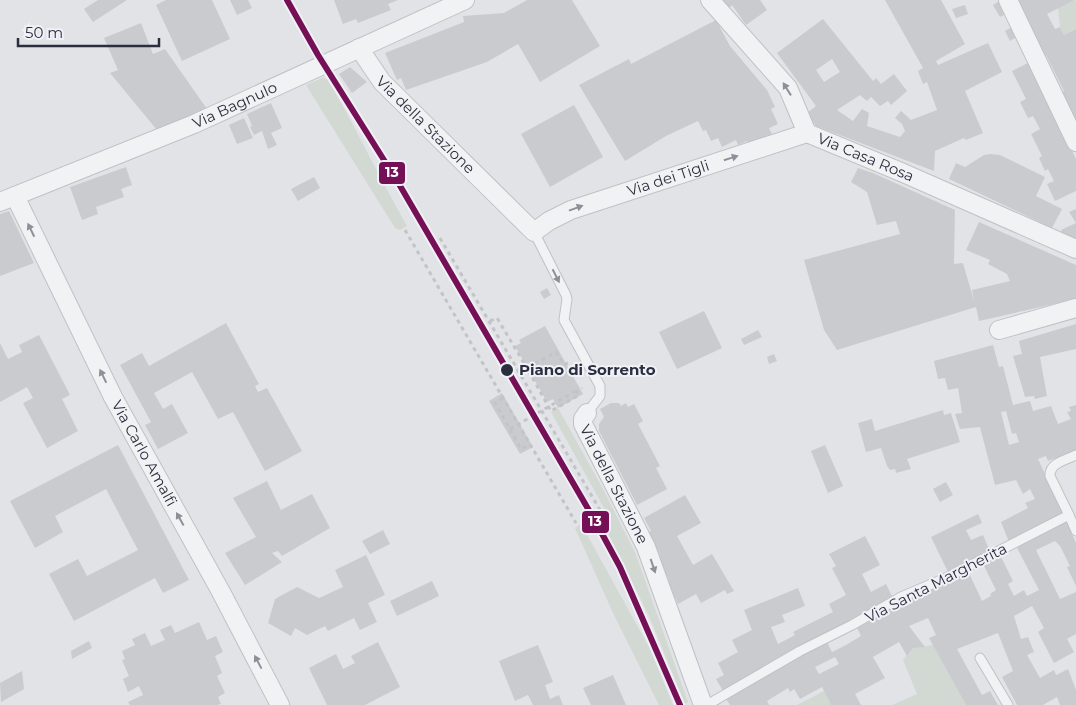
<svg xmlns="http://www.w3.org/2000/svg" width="1076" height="705" font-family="Montserrat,sans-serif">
  <rect width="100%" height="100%" fill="#e2e3e7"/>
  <!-- green -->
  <g fill="#d2d9d3">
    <polygon points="1076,0 1076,29 1064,35 1060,27 1058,8"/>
    <path d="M324,77L325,79L327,78C355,126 379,177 407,226L400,230L395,228L306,85Z"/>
    <polygon points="558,408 603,489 635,552 688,702 685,704 649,616 602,522 609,517 551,412"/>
    <polygon points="581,524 649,647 673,705 659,705 613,613 575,528"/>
    <polygon points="933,645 966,705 892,705 917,694 903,660 913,648"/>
    <polygon points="824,691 831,705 797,705"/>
  </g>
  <!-- building -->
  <g fill="#cacbcf" fill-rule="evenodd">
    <polygon points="98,0 127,0 93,22 84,9"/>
    <polygon points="166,0 212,0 230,39 182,61 156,5"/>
    <polygon points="230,0 248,0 252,8 237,15"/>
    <polygon points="334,0 398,0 388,4 391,10 358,23 356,19 343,24"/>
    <polygon points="527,0 572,0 600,46 540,82 518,44 487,62 406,90 401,78 397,80 385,53 464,22 463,16 504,13"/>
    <polygon points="718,0 760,0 767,10 746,25 732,5 727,11"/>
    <path d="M885,0H941L965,44L936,61L938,65L988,43L1002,72L965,91L983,133L966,140L964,138L935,151L934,171L816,126L807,113L816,106L777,53L823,19L873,81L876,78L881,84L894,74L907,91L891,105L888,101L880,106L871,97L867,101L860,95L837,110L853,121L862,109L869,113L867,126L900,137L905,131L902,124L895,118L901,111L911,120L937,110L927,82L923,84L918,71L923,68ZM832,59L840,72L824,82L816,70Z"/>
    <polygon points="1001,0 1009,12 1000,17 993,5"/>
    <polygon points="1009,0 1075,0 1047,14 1055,29 1060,27 1064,35 1076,29 1076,131 1058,94 1064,91 1046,55 1039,59"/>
    <polygon points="965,5 968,14 956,18 952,9"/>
    <polygon points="716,20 730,46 767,90 775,107 771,109 778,124 769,128 772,134 750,147 747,141 738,145 736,140 722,147 718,138 711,141 706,130 703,131 698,121 666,136 625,161 579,85 629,59 631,64"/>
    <polygon points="141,23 153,54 165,49 207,109 157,130 110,73 118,70 104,38"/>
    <polygon points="1012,27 1022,34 1010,41 1005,31"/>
    <polygon points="1034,60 1050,105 1076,159 1076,191 1055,201 1047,184 1054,181 1048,169 1045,171 1039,158 1042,156 1031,134 1040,129 1033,116 1028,118 1020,102 1026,99 1012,71"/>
    <polygon points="350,67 367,82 352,93 339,74"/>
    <polygon points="271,103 282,128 271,133 277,145 268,149 262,131 254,135 250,127 252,126 247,114"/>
    <polygon points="574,105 603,157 550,187 521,134"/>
    <polygon points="244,118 253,138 237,144 229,125"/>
    <polygon points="990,154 1000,155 1045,177 1036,196 1062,209 1052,228 949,179 956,163 965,167 984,155"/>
    <polygon points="126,167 132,185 121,189 124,197 96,207 98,214 82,220 70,187"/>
    <polygon points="858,168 873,173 955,210 954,264 963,263 974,301 972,290 1010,281 1007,274 988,264 990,260 966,250 979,222 1076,265 1076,299 979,321 976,307 837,350 824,330 804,260 900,234 896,221 877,225 867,192 851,182"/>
    <polygon points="314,177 320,188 298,201 291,189"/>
    <polygon points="1076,209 1076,246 1068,243 1061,230 1076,223 1069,212"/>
    <polygon points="9,211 34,263 0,276 0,214"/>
    <polygon points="547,288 551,295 544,299 540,292"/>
    <polygon points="704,311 722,348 677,369 659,332"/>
    <polygon points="226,323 259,384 255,386 258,392 267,388 302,451 265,471 233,412 218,419 192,372 154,393 163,409 172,404 188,433 158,449 145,425 151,422 120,365 142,353 149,366"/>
    <polygon points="1076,324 1076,349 1040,357 1047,396 1035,399 1034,396 1025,397 1013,356 1022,354 1019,341"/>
    <polygon points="545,326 583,394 558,408 553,399 547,402 515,346 521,343 519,340"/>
    <polygon points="758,330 762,337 744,345 741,339"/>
    <polygon points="39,335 70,395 62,399 78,431 47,448 23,403 33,398 27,387 0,402 0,343 8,359 22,352 19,345"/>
    <path d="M993,345L999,367L1003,366L1013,405L1030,401L1033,411L1051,406L1058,424L1071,419L1067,412L1071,411L1069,407L1076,405V450L1048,461L1046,456L1038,459L1063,513L1009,542L1001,522L1028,508L1025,503L1035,499L1030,489L1023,494L1016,480L995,485L980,427L960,429L955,414L962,413L958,388L948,390L945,378L938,379L934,361ZM1006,411L1012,434L1016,433L1019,442L1009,445L1001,412Z"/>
    <polygon points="774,354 777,361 769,364 767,357"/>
    <polygon points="502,393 533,447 520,454 489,401"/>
    <polygon points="611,403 619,403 621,406 626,403 628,407 634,404 643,421 638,424 660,466 656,468 667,489 637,505 599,431 599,424 604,417 600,409"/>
    <polygon points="943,410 944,415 951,413 960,442 907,459 911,469 896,473 895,469 890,470 887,466 881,448 866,452 858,423 872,419 875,431"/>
    <polygon points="118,445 189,580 163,593 155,578 74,621 49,574 78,559 87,576 138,550 106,489 55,516 63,532 35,548 10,501"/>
    <polygon points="825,445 843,486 828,493 811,451"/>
    <polygon points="267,481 281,510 312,494 330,528 282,556 278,551 272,553 282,562 245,585 225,553 256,537 233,498"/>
    <polygon points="946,482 953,495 940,502 933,489"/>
    <polygon points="685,495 701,523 677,536 693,565 712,554 734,591 727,594 725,590 701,603 696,594 678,604 667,581 669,580 663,568 664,568 658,556 660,555 649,532 651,531 644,518"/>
    <polygon points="978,514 982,523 966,530 971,540 983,535 991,554 949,574 931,537"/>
    <path d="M1066,521L1076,543V586L1067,567L1070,566L1060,546L1055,541L1036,550L1060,599L1076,592V634L1067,639L1074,652L1054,663L1038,632L1044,628L1032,606L1014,616L1021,639L1028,637L1034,652L1027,655L1040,678L1054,670L1056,675L1068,669L1076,690V705H1060L1057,697L1043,705H1017L1002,677L1013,671L998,633L957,649L982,695L990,691L998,705H966L929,638L936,635L928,618L909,626L925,647L913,648L907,656L899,642L873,657L885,678L855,694L861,705H831L822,687L800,699L794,689L790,692L788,688L767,701L769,705H730L726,699L826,640L832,652L846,645L861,636L856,626L895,604L968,571L982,601L991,596L990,594L996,590L983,564L1000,555L1013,581L1008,584L1014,596L1024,590L1027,596L1039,590L1016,546ZM835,657L839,664L819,674L815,667Z"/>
    <polygon points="383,530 390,544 370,554 362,541"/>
    <polygon points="865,536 880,565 862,574 871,592 886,584 894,600 723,691 716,679 724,675 718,663 738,652 732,640 752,630 744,610 798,588 805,606 782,615 785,622 771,627 778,644 795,635 793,632 833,612 829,604 846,595 832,568 836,566 829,554"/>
    <polygon points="366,555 385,595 368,603 377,622 360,630 354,618 328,631 325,626 307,635 295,628 291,636 268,623 275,599 297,587 319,598 343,587 335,570"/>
    <polygon points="432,581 439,596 397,616 390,601"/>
    <polygon points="199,622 207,640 216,636 223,652 215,656 222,673 217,676 225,693 218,697 221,704 217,705 130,705 128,702 143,695 139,686 128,692 123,679 129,676 122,660 125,659 122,651 135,645 132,639 145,633 151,646 165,640 160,630 171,625 175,633"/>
    <polygon points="89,641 92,648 72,659 71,651"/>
    <polygon points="378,642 400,687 365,705 327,705 309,668 336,654 343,669 355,663 351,656"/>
    <polygon points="538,645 553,682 545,685 550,699 559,695 563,705 533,705 528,695 515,701 499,661"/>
    <polygon points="22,671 24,689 1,702 0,683"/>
    <polygon points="613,675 626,705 591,705 583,688"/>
  </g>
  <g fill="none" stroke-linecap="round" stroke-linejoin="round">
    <!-- lane casing -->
    <g stroke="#c1c1c5" stroke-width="11">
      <g id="lane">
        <polyline points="534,232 566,295 567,299 564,320 600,386 600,396 587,413"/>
        <polyline points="1069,515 1076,531"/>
        <polyline points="980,658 1008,705"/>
        <path d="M707,705L800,651L852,625L901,597L948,577L1069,515L1050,476C1049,463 1066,460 1076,455"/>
      </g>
    </g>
    <!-- street casing -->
    <g stroke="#c1c1c5" stroke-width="20">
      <g id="street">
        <path id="s1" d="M710,0L788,88L807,133L901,172L1076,249"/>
        <polyline points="1008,0 1076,142"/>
        <path id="s2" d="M359,48L382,82L534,232L549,221L571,210L807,133"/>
        <path id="s3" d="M15,196L113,397L221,592L280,705"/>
        <path id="s4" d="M0,202L194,124L465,0"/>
        <polyline points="999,330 1076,308"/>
        <path id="s5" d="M587,413L583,419V424L646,547L703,705"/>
      </g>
    </g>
    <!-- path -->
    <g stroke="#c3c4c8" stroke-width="3" stroke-dasharray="4 4" stroke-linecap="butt">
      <polyline points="405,230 576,523"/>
      <polyline points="440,238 603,515"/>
      <polyline points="490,321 497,318 527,368 520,372"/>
      <polyline points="568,363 564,365 556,352 527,368 551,411 579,395 577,391 582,388"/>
      <polyline points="503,398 495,403 521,449 530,444"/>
      <polyline points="510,429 576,391"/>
    </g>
    <!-- lane -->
    <use href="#lane" stroke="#f1f2f4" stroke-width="9"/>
    <!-- street -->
    <use href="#street" stroke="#f1f2f4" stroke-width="18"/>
    <!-- rail-1 casing -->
    <g stroke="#f0f1f6" stroke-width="10">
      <polyline id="rail-1" points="287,0 318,55 399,184 594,519 620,567 680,705"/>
    </g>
    <!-- rail-1 -->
    <use href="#rail-1" stroke="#751056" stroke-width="6"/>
  </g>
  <!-- one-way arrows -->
  <defs><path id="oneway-solid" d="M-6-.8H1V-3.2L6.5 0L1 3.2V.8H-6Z" transform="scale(1.25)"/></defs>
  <g fill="#8e9099">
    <use href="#oneway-solid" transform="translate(787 89) rotate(-122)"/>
    <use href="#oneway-solid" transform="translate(731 158) rotate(-18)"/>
    <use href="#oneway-solid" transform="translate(576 208) rotate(-20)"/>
    <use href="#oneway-solid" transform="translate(31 230) rotate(-116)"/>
    <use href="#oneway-solid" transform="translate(556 276) rotate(63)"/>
    <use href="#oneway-solid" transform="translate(103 376) rotate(-116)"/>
    <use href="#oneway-solid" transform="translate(180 519) rotate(-119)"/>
    <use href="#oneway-solid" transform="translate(653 566) rotate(71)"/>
    <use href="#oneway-solid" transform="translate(258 662) rotate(-118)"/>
  </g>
  <!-- markers -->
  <circle fill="#2b2e3e" stroke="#f0f1f6" stroke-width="2" cx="507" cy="370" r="7"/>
  <g text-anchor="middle" stroke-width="4" stroke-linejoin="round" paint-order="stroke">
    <!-- street labels -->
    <g font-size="15" fill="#2b2e3e" stroke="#f0f1f6">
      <text dy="5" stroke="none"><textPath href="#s4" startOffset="254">Via Bagnulo</textPath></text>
      <text dy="5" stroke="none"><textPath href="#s2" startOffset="102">Via della Stazione</textPath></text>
      <text dy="5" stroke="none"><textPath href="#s1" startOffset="230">Via Casa Rosa</textPath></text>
      <text dy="5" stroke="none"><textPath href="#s2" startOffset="400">Via dei Tigli</textPath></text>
      <text dy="5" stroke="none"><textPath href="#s3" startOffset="288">Via Carlo Amalfi</textPath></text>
      <text dy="5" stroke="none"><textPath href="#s5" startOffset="80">Via della Stazione</textPath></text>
      <text transform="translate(936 583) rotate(-27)" y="5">Via Santa Margherita</text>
    </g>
    <!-- stop labels -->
    <g font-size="15" font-weight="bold" fill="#2b2e3e" stroke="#f0f1f6" text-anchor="start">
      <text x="519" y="375">Piano di Sorrento</text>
    </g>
  </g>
  <g stroke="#f0f1f6" stroke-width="2">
    <rect x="378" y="161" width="28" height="24" rx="5" fill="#751056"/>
    <rect x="581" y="510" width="29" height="24" rx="5" fill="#751056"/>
  </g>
  <g font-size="14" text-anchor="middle" font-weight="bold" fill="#fff">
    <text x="392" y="177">13</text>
    <text x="595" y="526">13</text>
  </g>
  <!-- scale -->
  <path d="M18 38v8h141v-8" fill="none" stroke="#2b2e3e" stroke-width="2.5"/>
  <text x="25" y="38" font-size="15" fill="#2b2e3e" stroke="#f0f1f6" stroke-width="4" paint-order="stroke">50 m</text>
</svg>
